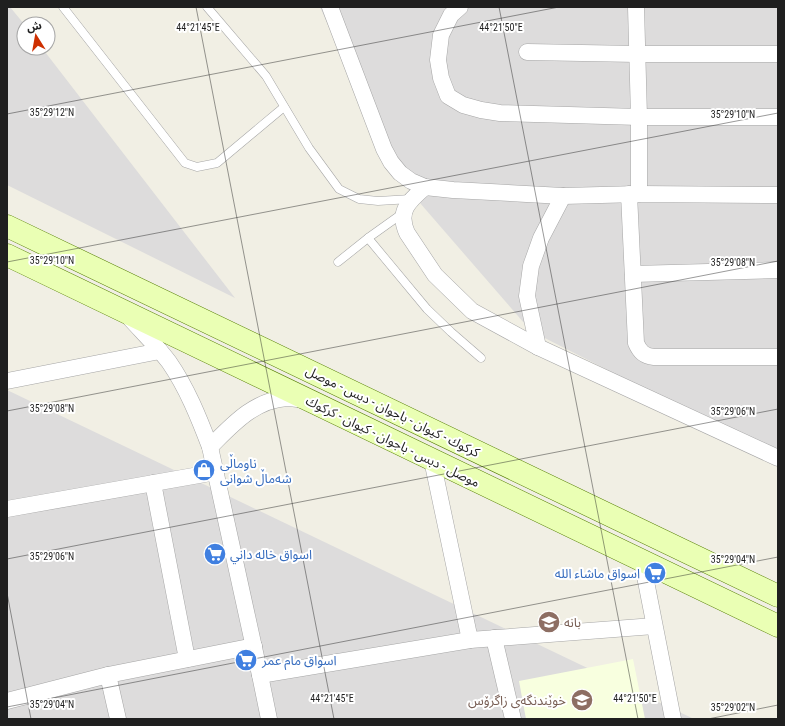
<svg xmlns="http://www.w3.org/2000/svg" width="785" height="726" font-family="'Roboto Condensed','Noto Sans Arabic',sans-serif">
  <rect width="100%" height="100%" fill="#f1efe4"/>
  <!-- residential -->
  <g fill="#dddcdc">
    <polygon points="7,7 10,7 24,24 24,48 42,48 235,298 7,185"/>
    <polygon points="320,7 778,7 778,457 531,331 394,173"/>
    <polygon points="7,390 694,719 7,719"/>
  </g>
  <!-- education -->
  <polygon fill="#f8ffdf" points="633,659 645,719 526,719 519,681"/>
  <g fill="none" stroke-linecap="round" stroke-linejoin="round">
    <!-- lane casing -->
    <g stroke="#a6a6a6" stroke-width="9">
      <g id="lane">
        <polyline points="63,7 185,163 197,167 217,163 284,107"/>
        <polyline points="207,7 266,76 309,148 339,189 359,199 378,201 411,199"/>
        <polyline points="368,238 427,309 451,332 481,358"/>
        <polyline points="338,262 368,238 403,213"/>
      </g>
    </g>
    <!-- street casing -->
    <g stroke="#a6a6a6" stroke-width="17">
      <g id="street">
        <polyline points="330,7 384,149 391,162 400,173 411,181 425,187 453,190 563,196 639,194 778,195"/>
        <polyline points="460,7 451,15 441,35 438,60 441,78 448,96 463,105 481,110 500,113 639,117 778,117"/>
        <polyline points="636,7 639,117 639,194"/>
        <polyline points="527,52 637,54 778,54"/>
        <path d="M425,187C409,201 397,211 407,233L435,275L472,311L538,347L778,458"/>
        <path d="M629,194L636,343C640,352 644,356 654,357H778"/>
        <polyline points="633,274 778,270"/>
        <path d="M128,316C141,331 157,346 169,362C187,388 199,418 210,447L260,675L269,719"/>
        <polyline points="538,347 527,296 531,266 541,238 563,196"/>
        <polyline points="7,381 160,351"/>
        <path d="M210,447C232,425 254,400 287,398C292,398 297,399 302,400"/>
        <polyline points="432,460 470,640"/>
        <polyline points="153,483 187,659"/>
        <polyline points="7,509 216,472"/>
        <polyline points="642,561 673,719"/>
        <polyline points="494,638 513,719"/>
        <polyline points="108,675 118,719"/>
        <polyline points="260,675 470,640 654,626"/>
        <polyline points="7,701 108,675 254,646"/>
      </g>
    </g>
    <!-- secondary casing -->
    <g stroke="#537c00" stroke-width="23">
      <g id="secondary">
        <polyline points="7,226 778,596"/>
        <polyline points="7,255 778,626"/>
      </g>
    </g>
    <!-- lane -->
    <use href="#lane" stroke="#fff" stroke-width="8"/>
    <!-- street -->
    <use href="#street" stroke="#fff" stroke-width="16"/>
    <!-- secondary -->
    <use href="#secondary" stroke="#eaffb4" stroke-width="22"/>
  </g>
  <!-- ticks -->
  <path fill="none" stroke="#1f1f1f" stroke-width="1" stroke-opacity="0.45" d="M196,7L334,719M499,7L638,719M7,114L559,7M7,262L778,113M7,411L778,261M7,559L778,409M7,593L31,719M7,707L778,557M708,719L778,705"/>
  <!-- icons -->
  <defs>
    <g id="shop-disc" transform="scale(1.15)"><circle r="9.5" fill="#3f7fe0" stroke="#fff"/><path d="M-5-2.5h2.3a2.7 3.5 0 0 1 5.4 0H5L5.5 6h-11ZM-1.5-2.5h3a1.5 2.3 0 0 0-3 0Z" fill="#fff"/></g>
    <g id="supermarket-disc" transform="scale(1.15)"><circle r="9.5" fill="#3f7fe0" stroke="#fff"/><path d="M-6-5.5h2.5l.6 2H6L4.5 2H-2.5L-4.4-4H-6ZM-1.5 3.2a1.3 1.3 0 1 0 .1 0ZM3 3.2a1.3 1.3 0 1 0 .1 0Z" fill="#fff"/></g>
    <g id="school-disc" transform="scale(1.15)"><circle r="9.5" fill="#8d6e63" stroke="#fff"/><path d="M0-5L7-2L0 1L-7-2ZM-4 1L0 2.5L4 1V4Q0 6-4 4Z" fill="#fff"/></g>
  </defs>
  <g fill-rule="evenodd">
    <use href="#shop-disc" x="204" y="470"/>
    <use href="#supermarket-disc" x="215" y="554"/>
    <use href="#supermarket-disc" x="655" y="573"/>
    <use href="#school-disc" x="549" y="622"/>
    <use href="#supermarket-disc" x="246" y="660"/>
    <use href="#school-disc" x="582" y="700"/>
  </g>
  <g text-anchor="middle" stroke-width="4" stroke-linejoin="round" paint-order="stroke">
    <!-- street labels -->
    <g font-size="13" fill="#1f1f1f" stroke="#fff">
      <text transform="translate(393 411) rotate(26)" y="5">كركوك - كيوان - باجوان - دبس - موصل</text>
      <text transform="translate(393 441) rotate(26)" y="5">موصل - دبس - باجوان - كيوان - كركوك</text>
    </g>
    <!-- shop labels -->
    <g font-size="13" fill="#366cbe" stroke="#fff" text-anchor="start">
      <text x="220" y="468">ناوماڵی<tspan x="220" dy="15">شەماڵ شوانی</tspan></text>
      <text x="230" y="559">اسواق خاله داني</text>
      <text x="640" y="578" text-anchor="end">اسواق ماشاء الله</text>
      <text x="262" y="665">اسواق مام عمر</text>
    </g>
    <!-- education labels -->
    <g font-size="13" fill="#785e54" stroke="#fff" text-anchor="start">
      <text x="564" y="627">بانە</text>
      <text x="566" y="705" text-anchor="end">خوێندنگەی زاگرۆس</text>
    </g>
  </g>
  <g font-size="10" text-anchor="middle" fill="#1f1f1f" stroke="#fff" stroke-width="4" stroke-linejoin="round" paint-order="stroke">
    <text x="198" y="31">44°21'45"E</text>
    <text x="501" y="31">44°21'50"E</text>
    <text x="52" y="116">35°29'12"N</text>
    <text x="733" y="118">35°29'10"N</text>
    <text x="52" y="264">35°29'10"N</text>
    <text x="733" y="266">35°29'08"N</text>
    <text x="52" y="412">35°29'08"N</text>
    <text x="733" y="415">35°29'06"N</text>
    <text x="52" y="560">35°29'06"N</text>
    <text x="733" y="563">35°29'04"N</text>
    <text x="332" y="702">44°21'45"E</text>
    <text x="635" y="702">44°21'50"E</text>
    <text x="52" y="708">35°29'04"N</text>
    <text x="733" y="711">35°29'02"N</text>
  </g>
  <!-- border -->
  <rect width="785" height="726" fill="none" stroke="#1f1f1f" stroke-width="16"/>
  <!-- north arrow -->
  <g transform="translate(36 36) rotate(349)"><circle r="19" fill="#ffffff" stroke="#a5a5a5"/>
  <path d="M0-3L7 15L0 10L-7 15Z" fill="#ce2f00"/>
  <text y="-6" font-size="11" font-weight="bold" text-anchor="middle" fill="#1f1f1f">ش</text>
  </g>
</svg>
